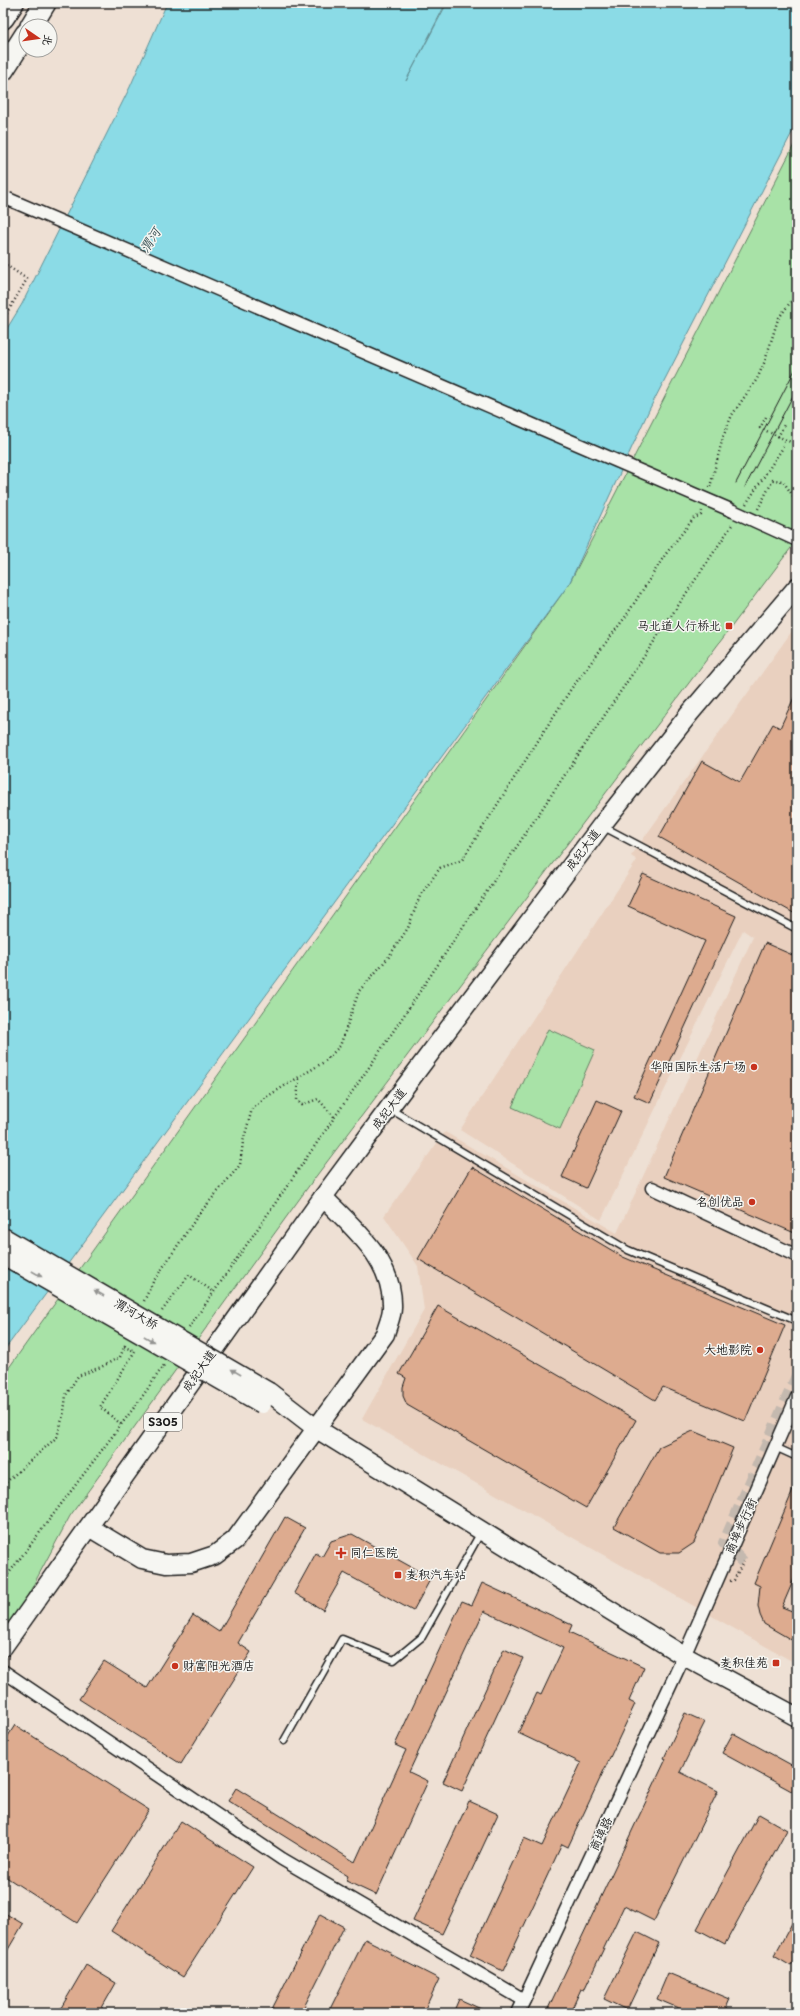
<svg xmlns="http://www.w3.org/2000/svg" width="800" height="2016" font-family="'Playpen Sans','LXGW WenKai TC',sans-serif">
  <rect width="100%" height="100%" fill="#eee0d4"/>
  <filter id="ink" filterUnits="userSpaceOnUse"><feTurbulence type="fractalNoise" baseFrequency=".025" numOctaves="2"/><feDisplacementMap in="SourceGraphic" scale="8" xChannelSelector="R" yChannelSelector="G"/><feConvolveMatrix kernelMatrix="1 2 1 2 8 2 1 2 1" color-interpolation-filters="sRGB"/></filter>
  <g filter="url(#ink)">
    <!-- built -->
    <polygon fill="#e9d0bf" points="797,624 797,1664 362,1419 424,1310 418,1266 384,1216 445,1132 617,1233 753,937 743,930 601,1220 460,1130 637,860 631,856"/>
    <!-- green -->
    <g fill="#a8e2a7" stroke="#627f62">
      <polygon points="797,139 797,540 311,1183 70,1516 3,1642 3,1376 569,584"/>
      <polygon points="548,1029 595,1050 560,1129 512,1107"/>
    </g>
    <!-- water -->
    <polygon fill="#8bdbe6" stroke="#5f8f95" points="167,3 446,3 406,81 447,3 797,3 797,123 649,410 569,584 3,1352 3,335 22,304 130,87"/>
    <!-- building -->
    <g fill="#ddab8f" stroke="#1c1c1c">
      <polygon points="797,691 797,915 659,837 702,761 740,782 773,724 780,728"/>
      <polygon points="643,874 736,916 650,1103 634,1096 705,941 628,906"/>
      <polygon points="765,943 797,957 797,1234 664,1177"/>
      <polygon points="597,1100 621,1111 586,1188 562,1177"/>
      <polygon points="472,1167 623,1257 785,1325 745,1421 663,1387 655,1400 418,1259"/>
      <polygon points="438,1306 636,1420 586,1508 407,1405 403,1396 403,1387 406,1378 399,1374"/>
      <polygon points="693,1431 733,1448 694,1543 679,1553 660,1553 614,1527 659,1447"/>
      <polygon points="797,1481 797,1572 782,1607 797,1613 797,1643 764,1624 760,1615 758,1606 760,1586 754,1583"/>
      <polygon points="285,1517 305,1528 238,1643 251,1652 181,1764 79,1699 104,1661 147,1688 193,1615 219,1632"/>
      <polygon points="352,1534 431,1578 413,1611 344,1573 323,1610 294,1593 316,1553 322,1557 331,1541"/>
      <polygon points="482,1583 572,1625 569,1632 644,1667 629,1701 635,1704 568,1847 562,1844 503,1971 470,1955 524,1838 542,1846 581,1763 518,1733 537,1693 541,1695 563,1648 484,1611 409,1772 428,1781 376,1895 346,1881 348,1876 228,1801 236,1788 355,1862 406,1750 395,1745 462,1601 472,1605"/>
      <polygon points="504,1649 523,1658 462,1791 443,1782"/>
      <polygon points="685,1713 705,1722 680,1772 718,1791 654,1921 624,1906 584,1990 581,1989 570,2013 546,2013 666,1759 664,1758"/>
      <polygon points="15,1725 149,1810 77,1923 3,1875 3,1744"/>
      <polygon points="733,1733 797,1768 797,1794 722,1753"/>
      <polygon points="469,1801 498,1814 442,1934 413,1921"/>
      <polygon points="759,1814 787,1830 725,1944 697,1929"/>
      <polygon points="181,1821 253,1867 183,1977 111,1931"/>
      <polygon points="3,1912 23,1924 3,1958"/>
      <polygon points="320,1914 344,1927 301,2013 270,2013"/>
      <polygon points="797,1914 797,1954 791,1966 774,1956"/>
      <polygon points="637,1932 659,1943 627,2010 604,1999"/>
      <polygon points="365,1939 391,1952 390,1954 439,1979 423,2013 328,2013"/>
      <polygon points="86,1965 116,1983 99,2013 58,2013"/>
      <polygon points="668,1973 730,1999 724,2013 690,2013 657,1999"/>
      <polygon points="459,1999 490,2013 453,2013"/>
    </g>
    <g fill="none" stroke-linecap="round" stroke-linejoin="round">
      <!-- street-tunnel -->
      <polyline stroke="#c4b9af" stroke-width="12" stroke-dasharray="12 6" stroke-linecap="butt" points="743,1562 724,1543 797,1376"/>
      <!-- lane casing -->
      <g stroke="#1c1c1c" stroke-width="9">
        <g id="lane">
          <polyline points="602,826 797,929"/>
          <polyline points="390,1109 628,1250 797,1321"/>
          <polyline points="775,1447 797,1457"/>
          <polyline points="284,1741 342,1639 394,1660 422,1637 481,1532"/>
        </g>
      </g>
      <!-- street casing -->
      <g stroke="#1c1c1c" stroke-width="15">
        <g id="street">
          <polyline points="733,511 797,540"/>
          <polyline points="652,1188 797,1256"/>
          <polyline points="3,1671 282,1859 524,2000"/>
          <polyline points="518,2013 684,1656 797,1397"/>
        </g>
      </g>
      <!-- primary casing -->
      <g stroke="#1c1c1c" stroke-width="21">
        <g id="primary">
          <polyline points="269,1392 317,1429 684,1656 797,1717"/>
          <path d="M89,1527L142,1559L166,1564L191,1563L215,1555L235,1540L385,1334C387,1326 392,1316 392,1308C394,1260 353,1228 323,1197"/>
          <polyline points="3,1647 323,1197 389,1108 601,826 690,713 797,587"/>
        </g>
      </g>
      <!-- highway casing -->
      <g stroke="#1c1c1c" stroke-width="24">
        <g id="highway">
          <polyline points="3,18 13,3"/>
          <polyline points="31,26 45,3"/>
          <polyline points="3,70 26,34"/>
        </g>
      </g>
      <!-- path -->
      <g stroke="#1c1c1c" stroke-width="2.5" stroke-dasharray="1 3" stroke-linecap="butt">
        <polyline points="3,263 27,279 3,320"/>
        <polyline points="766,417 760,428 797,445"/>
        <polyline points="778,437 784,425"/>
        <polyline points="710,487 723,437 732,415 757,379 765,361 778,319 797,293"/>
        <polyline points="746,504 782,449 784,439"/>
        <polyline points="758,509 773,480 783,481 797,502"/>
        <polyline points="299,1079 297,1100 302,1105 318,1099 334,1117"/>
        <polyline points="144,1301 153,1282 199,1214 240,1165 243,1142 252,1109 263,1099 324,1062 340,1046 359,991 388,958 408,928 420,896 440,868 462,860 571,689 626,616 665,555 694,518 701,515 702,511"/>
        <polyline points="162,1311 189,1275 214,1292"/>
        <polyline points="189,1328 372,1063 732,525"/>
        <polyline points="121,1424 100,1407 135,1351 124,1347"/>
        <polyline points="3,1485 57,1437 64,1412 66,1395 78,1376 101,1367 120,1357 126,1343"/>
        <polyline points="3,1581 142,1397 164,1365"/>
        <polyline points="730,1581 734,1580 743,1562"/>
      </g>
      <!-- lane -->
      <use href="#lane" stroke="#f6f6f2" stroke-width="6"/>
      <!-- street -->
      <use href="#street" stroke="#f6f6f2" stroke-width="12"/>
      <!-- primary -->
      <use href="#primary" stroke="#f6f6f2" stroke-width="18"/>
      <!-- highway -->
      <use href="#highway" stroke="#f6f6f2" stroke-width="21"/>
      <!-- tram -->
      <g stroke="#1c1c1c" stroke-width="1">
        <polyline points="736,483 797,366"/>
        <polyline points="745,487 797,388"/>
      </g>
      <!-- street-bridge casing -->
      <g stroke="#1c1c1c" stroke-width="15" stroke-linecap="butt">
        <polyline id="street-bridge" points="8,199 733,511"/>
      </g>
      <!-- primary-bridge casing -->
      <g stroke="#1c1c1c" stroke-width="21" stroke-linecap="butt">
        <g id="primary-bridge">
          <polyline points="3,1237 269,1392"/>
          <polyline points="3,1255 262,1404"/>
        </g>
      </g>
      <!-- street-bridge -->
      <use href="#street-bridge" stroke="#f6f6f2" stroke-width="12"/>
      <!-- primary-bridge -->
      <use href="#primary-bridge" stroke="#f6f6f2" stroke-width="18"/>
    </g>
    <!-- one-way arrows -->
    <defs><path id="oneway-solid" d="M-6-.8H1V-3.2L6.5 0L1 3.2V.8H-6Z"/></defs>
    <g fill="#949492">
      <use href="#oneway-solid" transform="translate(37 1274) rotate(30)"/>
      <use href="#oneway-solid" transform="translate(99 1293) rotate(-150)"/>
      <use href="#oneway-solid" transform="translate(149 1339) rotate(30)"/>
      <use href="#oneway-solid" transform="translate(236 1372) rotate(-150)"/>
    </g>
  </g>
  <!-- markers -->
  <g fill="#c8321e" stroke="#f6f6f2" stroke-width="1.5">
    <rect x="725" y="622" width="8" height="8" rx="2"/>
    <circle cx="754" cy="1067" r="4"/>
    <circle cx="752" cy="1202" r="4"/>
    <circle cx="760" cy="1350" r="4"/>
    <path d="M339 1547h4v4h4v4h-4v4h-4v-4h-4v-4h4z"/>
    <rect x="394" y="1571" width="8" height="8" rx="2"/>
    <rect x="772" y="1659" width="8" height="8" rx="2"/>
    <circle cx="175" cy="1666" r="4"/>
  </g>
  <g text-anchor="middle" stroke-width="3" stroke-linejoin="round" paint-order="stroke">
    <!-- shield labels -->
    <rect fill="#f6f6f2" stroke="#5d5d5c" stroke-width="1" x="144" y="1413" width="38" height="18" rx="3"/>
    <g font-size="11" font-weight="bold" fill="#1c1c1c">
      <text x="163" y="1426">S305</text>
    </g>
    <!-- poi labels -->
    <g font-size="12" fill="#1c1c1c" stroke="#f6f6f2" text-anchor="end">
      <text x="721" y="630">马北道人行桥北</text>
      <text x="746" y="1071">华阳国际生活广场</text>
      <text x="744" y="1206">名创优品</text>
      <text x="752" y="1354">大地影院</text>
      <text x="350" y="1557" text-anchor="start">同仁医院</text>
      <text x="406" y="1579" text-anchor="start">麦积汽车站</text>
      <text x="768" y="1667">麦积佳苑</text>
      <text x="183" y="1670" text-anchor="start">财富阳光酒店</text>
    </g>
    <!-- street labels -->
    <g font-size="12" fill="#1c1c1c" stroke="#f6f6f2">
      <text transform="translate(583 850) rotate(-53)" y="4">成纪大道</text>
      <text transform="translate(389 1109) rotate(-53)" y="4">成纪大道</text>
      <text transform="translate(136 1314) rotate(30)" y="4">渭河大桥</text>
      <text transform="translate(199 1371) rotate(-55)" y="4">成纪大道</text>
      <text transform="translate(741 1526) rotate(-66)" y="4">商埠步行街</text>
      <text transform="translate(601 1834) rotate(-65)" y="4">商埠路</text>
    </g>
    <!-- water labels -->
    <g font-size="13" font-style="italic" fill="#3d5559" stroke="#f6f6f2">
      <text transform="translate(150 240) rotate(-58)" y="5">渭河</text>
    </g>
  </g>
  <!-- margin -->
  <rect width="800" height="2016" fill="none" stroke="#f6f6f2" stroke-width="16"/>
  <rect x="8" y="8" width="784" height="2000" fill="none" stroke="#1c1c1c" stroke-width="1.5" filter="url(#ink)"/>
  <!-- north arrow -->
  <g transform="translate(38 38) rotate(103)"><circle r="19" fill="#f6f6f2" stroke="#9f9f9c"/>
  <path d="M0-3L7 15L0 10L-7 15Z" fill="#c8321e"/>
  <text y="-6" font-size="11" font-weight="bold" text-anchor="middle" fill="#1c1c1c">北</text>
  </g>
</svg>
